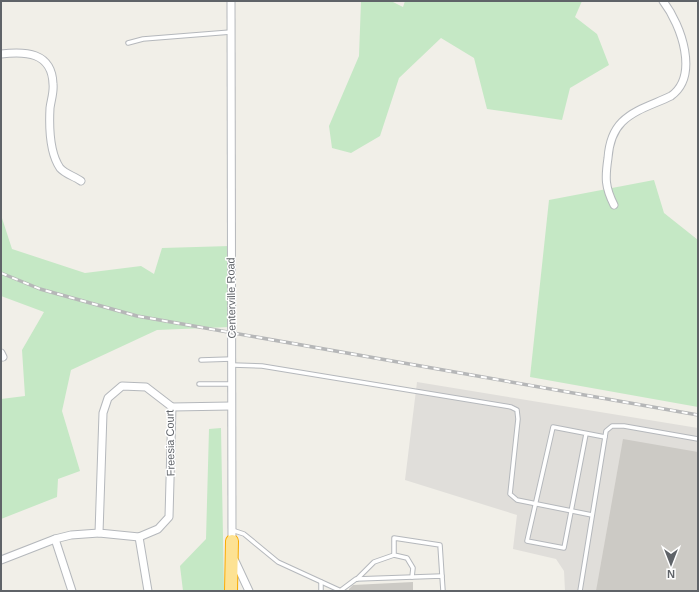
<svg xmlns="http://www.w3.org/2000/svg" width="699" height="592" font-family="Helvetica,sans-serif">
  <rect width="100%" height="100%" fill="#f1efe8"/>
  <!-- industrial -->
  <polygon fill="#e0deda" points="417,382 698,428 698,591 565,591 564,571 556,559 513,549 517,515 405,480"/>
  <!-- green -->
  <g fill="#c5e8c5">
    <polygon points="361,1 391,1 403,7 405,1 582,1 575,17 597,34 609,65 570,88 562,120 487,109 474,58 441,38 399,78 380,136 351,153 332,148 329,126 359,56"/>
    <polygon points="654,180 664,213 698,240 698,407 530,377 549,200"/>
    <polygon points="1,215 12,249 85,273 141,266 154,274 162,248 230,246 230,327 157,330 71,370 62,411 80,471 58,479 57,497 1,519 1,399 25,396 22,350 44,312 1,296"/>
    <polygon points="221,428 224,591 183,591 180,566 206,539 209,429"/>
  </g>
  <!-- building -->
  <g fill="#cccac5">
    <polygon points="623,439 698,452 698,591 596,591"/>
    <polygon points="413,582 413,591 349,591 349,589 353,585"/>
  </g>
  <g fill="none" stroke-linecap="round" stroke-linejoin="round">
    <!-- lane casing -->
    <g stroke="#b5b8bc" stroke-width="5.5">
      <g id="lane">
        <polyline points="128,43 143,39 231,32"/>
        <polyline points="201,360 232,359"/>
        <polyline points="232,365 262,366 511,407 517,410 518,419 510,494 517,500 592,515"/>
        <polyline points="199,384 232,384"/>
        <polyline points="586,434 564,548 527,541 553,427 605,437"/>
        <polyline points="232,530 244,534 278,562 339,590"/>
        <polyline points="412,577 413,568 407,558 394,555 394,538 440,545 442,576"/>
        <polyline points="357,579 374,562 394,555"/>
        <polyline points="321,591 321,582"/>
        <polyline points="340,591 356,579 442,576 443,591"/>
        <polyline points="580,591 606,431 612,426 624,426 698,439"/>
      </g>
    </g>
    <!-- street casing -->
    <g stroke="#b5b8bc" stroke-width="9">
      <g id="street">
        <polyline points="231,1 232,544"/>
        <path d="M1,54C25,51 52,52 53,84C54,92 51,100 50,108C49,127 49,152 60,168C65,174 74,176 81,181"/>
        <path d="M614,205C605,187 605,178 608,158C609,144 612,132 622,122C635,109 655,104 671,96C699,76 682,26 663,1"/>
        <polyline points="1,353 3,357"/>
        <polygon points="122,386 146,387 172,407 169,517 158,529 139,537 99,533 103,413 108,398"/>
        <polyline points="172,407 231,406"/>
        <polyline points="139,537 148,591"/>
        <polyline points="55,539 72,591"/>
        <polyline points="1,560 55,539 71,535 99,533"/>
        <polyline points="235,561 249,591"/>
      </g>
    </g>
    <!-- highway casing -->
    <g stroke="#f9ab00" stroke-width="14">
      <polyline id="highway" points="231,591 232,541"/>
    </g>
    <!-- lane -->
    <use href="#lane" stroke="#fff" stroke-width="3.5"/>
    <!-- street -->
    <use href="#street" stroke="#fff" stroke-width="7"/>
    <!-- highway -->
    <use href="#highway" stroke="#fde293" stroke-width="12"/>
    <!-- rail casing -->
    <g stroke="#b6b7b8" stroke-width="3.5">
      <polyline id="rail" points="1,273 40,289 137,316 698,415"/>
    </g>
    <!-- rail -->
    <use href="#rail" stroke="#fff" stroke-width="2" stroke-dasharray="6" stroke-linecap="butt"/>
  </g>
  <g text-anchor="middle" stroke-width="3" stroke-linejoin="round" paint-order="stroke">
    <!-- street labels -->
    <g font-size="11" fill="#5f6368" stroke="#fff">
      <text transform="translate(231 298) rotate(-91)" y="4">Centerville Road</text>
      <text transform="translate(170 443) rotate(-91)" y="4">Freesia Court</text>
    </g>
  </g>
  <!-- border -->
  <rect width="699" height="592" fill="none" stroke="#5f6368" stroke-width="4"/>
  <!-- north arrow -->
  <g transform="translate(671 564) rotate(180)" stroke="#ffffff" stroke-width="3" paint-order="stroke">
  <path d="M0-3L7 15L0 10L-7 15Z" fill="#5f6368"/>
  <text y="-6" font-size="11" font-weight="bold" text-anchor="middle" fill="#5f6368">N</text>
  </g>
</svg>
